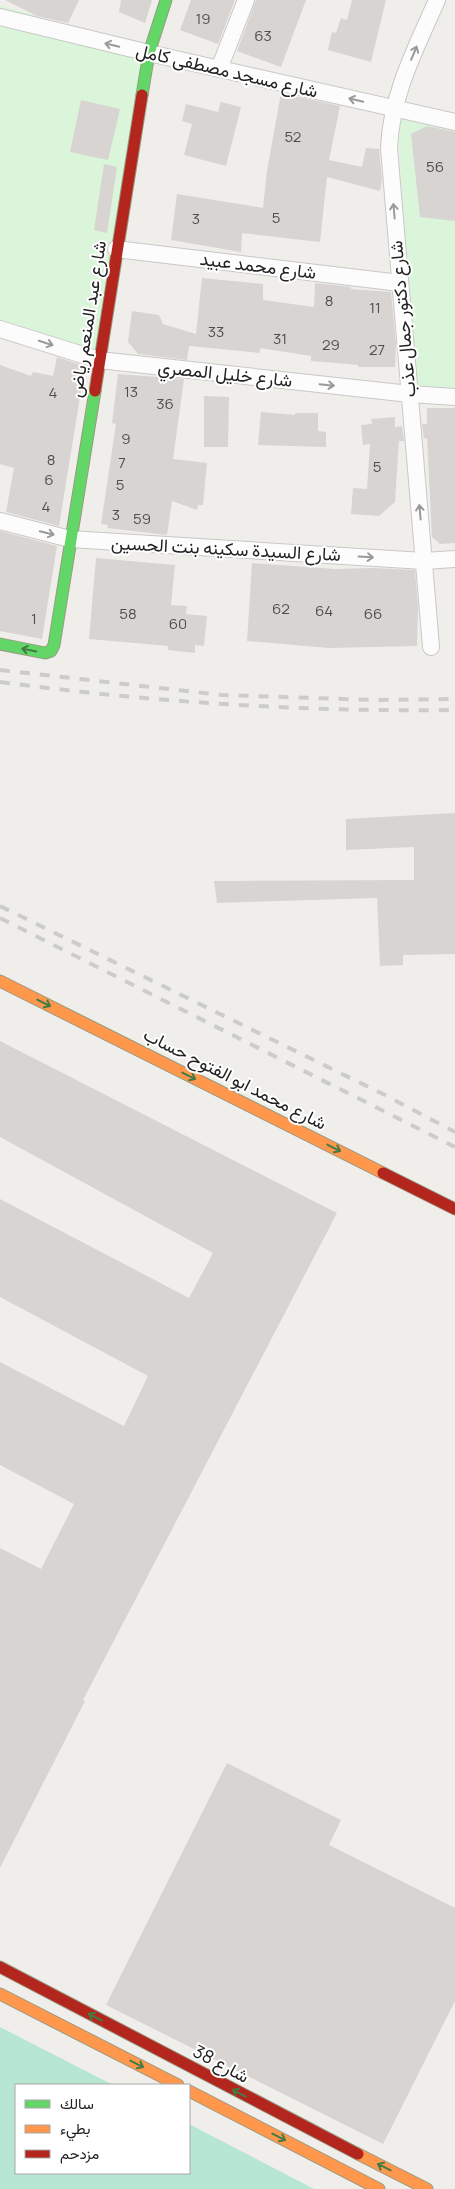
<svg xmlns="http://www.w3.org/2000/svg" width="455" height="2189" font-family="Manrope,Vazirmatn,sans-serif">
  <rect width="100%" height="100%" fill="#f0eeeb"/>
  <!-- park -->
  <g fill="#daf5da">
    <polygon points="0,5 152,51 99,355 0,323"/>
    <polygon points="396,107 455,120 455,395 416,394"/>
  </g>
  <!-- pitch -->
  <polygon fill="#b7e6d2" points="0,2027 113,2085 16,2085 16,2173 189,2173 189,2124 314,2189 0,2189"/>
  <!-- building -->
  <g fill="#d7d4d2">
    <polygon points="5,0 79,0 68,23 37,16"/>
    <polygon points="121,0 152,0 145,23 119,12"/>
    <polygon points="191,0 235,0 218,44 180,30"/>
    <polygon points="256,0 306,0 281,67 237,51"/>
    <polygon points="352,0 386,0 371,62 328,50 332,32 336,33 341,18 347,20"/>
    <polygon points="281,93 340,106 329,160 362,167 366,148 379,149 382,180 380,191 327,177 320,242 242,233 241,252 171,240 177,194 263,208 267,171"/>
    <polygon points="81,100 120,109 108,160 70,152"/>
    <polygon points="221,102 241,107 226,166 184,155 192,124 182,121 186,104 218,112"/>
    <polygon points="427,126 455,132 455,221 420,217 411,134"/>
    <polygon points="104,164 117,167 107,233 94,230"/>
    <polygon points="202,278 263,284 263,300 314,307 315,283 351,287 351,289 391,292 396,344 395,367 358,367 358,365 311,361 311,356 260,348 260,353 189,346 187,360 138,354 128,342 132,311 159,315 163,324 196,334"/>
    <polygon points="57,357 85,366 59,526 6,512 14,468 0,464 0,365 31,376 33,372 53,376"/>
    <polygon points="118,374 184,379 173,459 207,463 203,505 198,505 197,510 172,501 167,535 107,528 108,525 101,524 116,424 112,423"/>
    <polygon points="204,396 229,397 228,447 204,447"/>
    <polygon points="427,408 455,408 455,543 440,544 432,537 427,438 424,439 422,424 427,424"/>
    <polygon points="261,412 295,415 295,413 318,413 318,431 326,432 326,447 258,445"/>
    <polygon points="395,417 395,427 402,426 404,441 399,441 395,502 379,516 351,514 353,488 367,489 370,444 363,445 361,425 372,424 371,419"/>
    <polygon points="0,531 57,546 42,639 0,631"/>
    <polygon points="96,558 175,565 171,605 187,606 186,614 207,616 204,646 195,645 195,653 168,650 168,646 89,639"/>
    <polygon points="252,563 335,569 373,568 415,570 418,607 417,646 329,648 247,641"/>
    <polygon points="455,813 455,954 403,955 403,965 380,966 377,898 217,903 214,881 414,880 414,847 346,850 346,819"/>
    <polygon points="0,1041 337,1213 83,1700 85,1701 0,1868 0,1548 41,1569 74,1504 0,1465 0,1362 124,1426 148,1376 0,1297 0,1199 189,1298 213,1253 0,1137"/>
    <polygon points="227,1763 341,1820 329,1845 455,1908 455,2001 383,2144 106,2005"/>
  </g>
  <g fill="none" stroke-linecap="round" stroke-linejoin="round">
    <!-- street casing -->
    <g stroke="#c9c8c7" stroke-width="18">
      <g id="street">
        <polyline points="0,17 149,53 455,122"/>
        <polyline points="219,69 246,0"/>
        <polyline points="116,249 400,283"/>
        <polyline points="0,329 99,360 410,394 455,397"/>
        <polyline points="0,521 70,539 424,561 455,559"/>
        <path d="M431,647L389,148C391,95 416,48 437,0"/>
      </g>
    </g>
    <!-- fast casing -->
    <g stroke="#999a82" stroke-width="13">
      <g id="fast">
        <polyline points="142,95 149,53 166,0"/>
        <polyline points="0,644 45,653 51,651 54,645 95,391"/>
      </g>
    </g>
    <!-- slow casing -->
    <g stroke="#999a82" stroke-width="13">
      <g id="slow">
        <polyline points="0,981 383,1173"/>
        <polyline points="0,1994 178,2085"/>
        <polyline points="189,2091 379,2189"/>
        <polyline points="358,2154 427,2189"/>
      </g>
    </g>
    <!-- jam casing -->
    <g stroke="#999a82" stroke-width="13">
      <g id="jam">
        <polyline points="95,391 142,95"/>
        <polyline points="383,1173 455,1209"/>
        <polyline points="0,1967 358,2154"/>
      </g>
    </g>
    <!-- street -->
    <use href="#street" stroke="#fdfcfc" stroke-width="16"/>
    <!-- fast -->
    <use href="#fast" stroke="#63d668" stroke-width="11"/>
    <!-- slow -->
    <use href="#slow" stroke="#ff974d" stroke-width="11"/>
    <!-- jam -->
    <use href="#jam" stroke="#b3261e" stroke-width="11"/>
    <!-- rail -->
    <g stroke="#ccc" stroke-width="4" stroke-dasharray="10 10" stroke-linecap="butt">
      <polyline points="0,670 222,695 374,700 455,699"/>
      <path d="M0,682C151,702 303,712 455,710"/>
      <polyline points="0,906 383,1094 455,1132"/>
      <polyline points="0,918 455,1147"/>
    </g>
  </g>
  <!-- one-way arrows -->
  <defs><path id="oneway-shaft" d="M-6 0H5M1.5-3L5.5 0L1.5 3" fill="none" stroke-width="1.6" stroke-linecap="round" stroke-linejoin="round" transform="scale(1.25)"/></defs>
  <g stroke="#9a9a9a">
    <use href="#oneway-shaft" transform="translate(112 45) rotate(-166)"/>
    <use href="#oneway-shaft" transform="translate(414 53) rotate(-67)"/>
    <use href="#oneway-shaft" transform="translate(356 100) rotate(-167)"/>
    <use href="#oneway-shaft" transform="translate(394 211) rotate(-95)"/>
    <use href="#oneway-shaft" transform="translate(46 343) rotate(18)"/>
    <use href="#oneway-shaft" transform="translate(327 385) rotate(6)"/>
    <use href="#oneway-shaft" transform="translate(420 512) rotate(-95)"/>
    <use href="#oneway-shaft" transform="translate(47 533) rotate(14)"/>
    <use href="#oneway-shaft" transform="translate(366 557) rotate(3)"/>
  </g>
  <g stroke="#427c45">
    <use href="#oneway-shaft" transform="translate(29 650) rotate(-168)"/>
    <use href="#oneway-shaft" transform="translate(44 1003) rotate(27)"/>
    <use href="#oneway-shaft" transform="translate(189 1076) rotate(27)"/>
    <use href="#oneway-shaft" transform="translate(334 1148) rotate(27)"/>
    <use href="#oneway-shaft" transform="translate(95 2017) rotate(-152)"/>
    <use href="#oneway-shaft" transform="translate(137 2064) rotate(27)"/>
    <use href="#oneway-shaft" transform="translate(239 2093) rotate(-152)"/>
    <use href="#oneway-shaft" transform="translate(279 2137) rotate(27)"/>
    <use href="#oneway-shaft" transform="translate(384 2167) rotate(-153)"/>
  </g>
  <g text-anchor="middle" stroke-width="4" stroke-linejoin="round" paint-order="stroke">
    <!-- number labels -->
    <g font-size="15" fill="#4f4e4e">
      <text x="203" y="24">19</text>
      <text x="263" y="41">63</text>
      <text x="293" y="142">52</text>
      <text x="435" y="172">56</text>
      <text x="276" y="223">5</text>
      <text x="196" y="224">3</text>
      <text x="329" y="306">8</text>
      <text x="375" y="313">11</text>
      <text x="216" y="337">33</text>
      <text x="280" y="344">31</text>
      <text x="331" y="350">29</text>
      <text x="377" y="355">27</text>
      <text x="131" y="397">13</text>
      <text x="53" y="398">4</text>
      <text x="165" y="409">36</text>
      <text x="126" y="444">9</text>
      <text x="51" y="465">8</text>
      <text x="122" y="468">7</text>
      <text x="377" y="472">5</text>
      <text x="49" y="485">6</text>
      <text x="120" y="490">5</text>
      <text x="46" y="512">4</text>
      <text x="116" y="520">3</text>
      <text x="142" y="524">59</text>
      <text x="281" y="614">62</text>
      <text x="324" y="616">64</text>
      <text x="128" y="619">58</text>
      <text x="373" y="619">66</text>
      <text x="34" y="624">1</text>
      <text x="178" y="629">60</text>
    </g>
    <!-- street labels -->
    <g font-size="18" fill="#222" stroke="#fff">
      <text transform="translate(227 71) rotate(13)" y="6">شارع مسجد مصطفى كامل</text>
      <text transform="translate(258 266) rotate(7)" y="6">شارع محمد عبيد</text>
      <text transform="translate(88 319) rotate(-81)" y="6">شارع عبد المنعم رياض</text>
      <text transform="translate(403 319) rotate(-95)" y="6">شارع دكتور جمال عذب</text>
      <text transform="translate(225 374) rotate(6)" y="6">شارع خليل المصري</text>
      <text transform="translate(226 549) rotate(3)" y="6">شارع السيدة سكينه بنت الحسين</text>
      <text transform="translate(235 1079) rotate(27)" y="6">شارع محمد ابو الفتوح حساب</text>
      <text transform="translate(221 2064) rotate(28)" y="6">شارع 38</text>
    </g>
  </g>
  <!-- legend -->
  <rect x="15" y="2084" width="175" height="90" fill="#ffffff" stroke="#a7a7a7"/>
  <rect x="25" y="2100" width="25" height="8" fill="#63d668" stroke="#a7a7a7"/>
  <text x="60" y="2109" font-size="15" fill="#222222">سالك</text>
  <rect x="25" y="2125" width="25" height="8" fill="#ff974d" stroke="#a7a7a7"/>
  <text x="60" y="2134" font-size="15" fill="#222222">بطيء</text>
  <rect x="25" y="2150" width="25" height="8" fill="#b3261e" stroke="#a7a7a7"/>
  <text x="60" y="2159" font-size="15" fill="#222222">مزدحم</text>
</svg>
